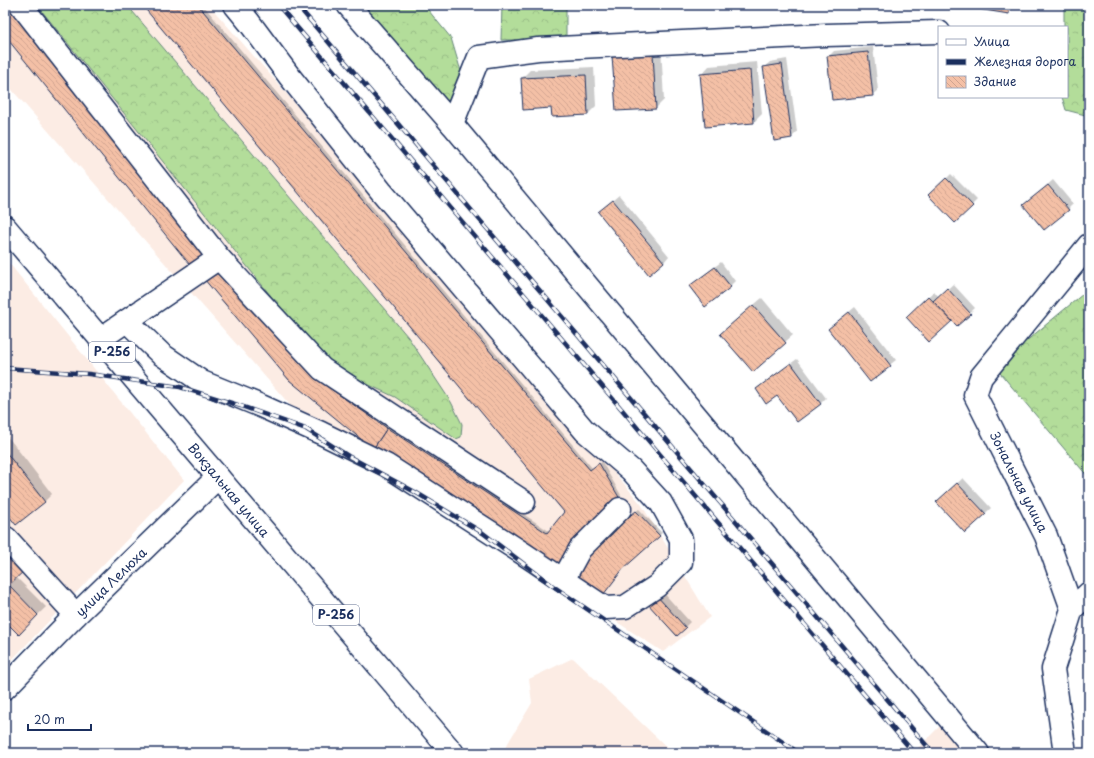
<svg xmlns="http://www.w3.org/2000/svg" width="1094" height="758" font-family="'Playpen Sans',sans-serif">
  <defs>
    <pattern id="forest-crowns" width="20" height="18" patternUnits="userSpaceOnUse"><rect width="20" height="18" fill="#b3dd9a"/><path d="M2 6a3 3 0 1 1 6 0M12 15a3 3 0 1 1 6 0" fill="none" stroke="#99be87"/></pattern>
    <pattern id="building-back-hatch" width="6" height="6" patternUnits="userSpaceOnUse"><rect width="6" height="6" fill="#f4c0a6"/><path d="M-1 5l2 2M0 0l6 6M5-1l2 2" fill="none" stroke="#d1a591"/></pattern>
  </defs>
  <rect width="100%" height="100%" fill="#fff"/>
  <filter id="ink" filterUnits="userSpaceOnUse"><feTurbulence type="fractalNoise" baseFrequency=".025" numOctaves="2"/><feDisplacementMap in="SourceGraphic" scale="8" xChannelSelector="R" yChannelSelector="G"/><feConvolveMatrix kernelMatrix="1 2 1 2 8 2 1 2 1" color-interpolation-filters="sRGB"/></filter>
  <g filter="url(#ink)">
    <!-- built -->
    <g fill="#fcece4">
      <polygon points="5,5 209,5 508,346 641,504 710,617 663,652 298,414 5,82"/>
      <polygon points="5,258 184,480 5,667"/>
      <polygon points="573,658 673,753 502,753 532,703 529,679"/>
      <polygon points="940,726 963,753 913,753"/>
    </g>
    <!-- forest -->
    <g fill="url(#forest-crowns)" stroke="#67867c">
      <polygon points="37,5 127,5 408,337 451,402 462,424 461,437 456,439 395,397 339,371 291,321"/>
      <polygon points="359,5 424,5 451,38 468,95 448,112"/>
      <polygon points="502,5 566,5 566,40 501,40"/>
      <polygon points="1064,5 1089,5 1089,116 1066,110 1062,97 1067,97 1067,27 1064,27"/>
      <polygon points="1089,289 1089,478 995,367"/>
    </g>
    <!-- shadow -->
    <g fill="#0003">
      <polygon points="5,5 12,5 213,254 5,35"/>
      <polygon points="143,5 203,5 593,469 602,462 621,495 577,539 559,566 290,379 205,280 389,425 549,531 565,512"/>
      <polygon points="960,5 1016,5 1009,12"/>
      <polygon points="661,46 664,100 656,108 614,56"/>
      <polygon points="873,47 878,90 872,95 829,56 834,51"/>
      <polygon points="787,59 797,132 792,137 764,67 770,62"/>
      <polygon points="757,62 762,114 754,122 701,75 709,66"/>
      <polygon points="594,67 596,106 588,114 552,107 522,78 530,70"/>
      <polygon points="951,174 977,200 955,222 930,195"/>
      <polygon points="1053,180 1073,204 1068,209 1030,200"/>
      <polygon points="619,195 669,256 664,262 605,207"/>
      <polygon points="721,262 735,281 730,286 696,281"/>
      <polygon points="953,284 975,308 957,325 952,320 929,340 912,312 934,291 939,297"/>
      <polygon points="762,298 793,335 785,342 729,326"/>
      <polygon points="855,307 896,360 870,380 829,329"/>
      <polygon points="797,359 826,398 821,403 797,421 778,394 757,389 762,384"/>
      <polygon points="5,433 52,494 44,502 5,509"/>
      <polygon points="963,478 991,508 965,532 942,497"/>
      <polygon points="639,509 662,533 625,567 604,537"/>
      <polygon points="5,532 16,577 46,607 19,633 5,620"/>
      <polygon points="662,591 690,622 685,627 649,603"/>
    </g>
    <!-- building -->
    <g fill="url(#building-back-hatch)" stroke="#1b2f5e">
      <polygon points="5,5 7,5 211,257 194,270 5,36"/>
      <polygon points="142,5 198,5 590,470 599,463 620,499 557,570 373,449 387,428 547,533 564,512"/>
      <polygon points="953,5 1010,5 1009,14"/>
      <polygon points="868,52 873,96 832,100 827,56"/>
      <polygon points="653,53 656,109 616,111 612,56"/>
      <polygon points="782,64 792,138 774,141 763,67"/>
      <polygon points="750,70 754,123 705,127 700,74"/>
      <polygon points="586,75 588,115 552,117 551,108 523,110 521,78"/>
      <polygon points="946,178 973,206 955,223 928,195"/>
      <polygon points="1048,185 1069,210 1044,230 1023,205"/>
      <polygon points="613,200 664,262 649,275 598,212"/>
      <polygon points="221,267 318,380 387,428 373,449 289,380 204,279"/>
      <polygon points="715,267 731,287 705,307 689,286"/>
      <polygon points="947,288 971,314 957,326 933,301"/>
      <polygon points="928,296 952,321 929,342 906,317"/>
      <polygon points="753,305 786,343 753,372 720,334"/>
      <polygon points="849,312 891,366 870,382 828,329"/>
      <polygon points="791,363 821,404 797,422 777,396 766,404 756,389"/>
      <polygon points="5,451 45,502 16,525 5,511"/>
      <polygon points="957,483 986,514 965,533 936,502"/>
      <polygon points="636,511 660,536 623,569 600,599 570,572 600,539"/>
      <polygon points="5,548 26,569 9,585 38,615 19,635 5,621"/>
      <polygon points="656,595 686,628 677,636 647,603"/>
    </g>
    <g fill="none" stroke-linecap="round" stroke-linejoin="round">
      <!-- minor casing -->
      <g stroke="#1b2f5e" stroke-width="25">
        <g id="minor">
          <polyline points="21,5 219,258 322,369 524,502"/>
          <polyline points="348,5 452,124"/>
          <polyline points="939,32 826,35 538,49 479,57 452,124 978,753"/>
          <polyline points="127,321 161,354 202,382 261,406 321,433 386,465 524,554 605,608 625,607 657,586 681,562 681,539 661,503 631,470 585,431 381,191 290,77 249,22 235,5"/>
          <polyline points="100,339 219,258"/>
          <polyline points="6,538 76,615"/>
          <polyline points="563,580 580,549 620,509"/>
          <polyline points="1072,609 1089,593"/>
          <polyline points="5,688 76,615 218,477"/>
          <polyline points="1065,753 1053,669 1072,609 1046,536 975,395 981,377 1089,245"/>
        </g>
      </g>
      <!-- highway casing -->
      <g stroke="#1b2f5e" stroke-width="25">
        <polyline id="highway" points="5,227 453,753"/>
      </g>
      <!-- minor -->
      <use href="#minor" stroke="#fff" stroke-width="22"/>
      <!-- highway -->
      <use href="#highway" stroke="#fff" stroke-width="22"/>
      <!-- rail casing -->
      <g stroke="#1b2f5e" stroke-width="4.5">
        <g id="rail">
          <polyline points="278,5 914,753"/>
          <polyline points="297,5 933,753"/>
          <polyline points="5,368 89,374 180,387 241,406 306,429 348,456 415,492 483,533 553,586 799,753"/>
        </g>
      </g>
      <!-- rail -->
      <use href="#rail" stroke="#fff" stroke-width="3" stroke-dasharray="9" stroke-linecap="butt"/>
    </g>
  </g>
  <g text-anchor="middle" stroke-width="3" stroke-linejoin="round" paint-order="stroke">
    <!-- shield labels -->
    <g fill="#fff" stroke="#5f6d8e" stroke-width="1">
      <rect x="89" y="342" width="46" height="20" rx="3"/>
      <rect x="313" y="605" width="46" height="20" rx="3"/>
    </g>
    <g font-size="12" font-weight="bold" fill="#1b2f5e">
      <text x="112" y="356">Р-256</text>
      <text x="336" y="619">Р-256</text>
    </g>
    <!-- street labels -->
    <g font-size="13" fill="#1b2f5e" stroke="#fff">
      <text transform="translate(1019 482) rotate(63)" y="5">Зональная улица</text>
      <text transform="translate(229 490) rotate(50)" y="5">Вокзальная улица</text>
      <text transform="translate(111 582) rotate(-44)" y="5">улица Лелюха</text>
    </g>
  </g>
  <!-- margin -->
  <rect width="1094" height="758" fill="none" stroke="#fff" stroke-width="20"/>
  <rect x="10" y="10" width="1074" height="738" fill="none" stroke="#1b2f5e" stroke-width="1.5" filter="url(#ink)"/>
  <!-- legend -->
  <rect x="938" y="26" width="130" height="72" fill="#ffffff" stroke="#a4acbf"/>
  <rect x="946" y="39" width="20" height="6" fill="#ffffff" stroke="#a4acbf"/>
  <text x="974" y="46" font-size="12" fill="#1b2f5e">Улица</text>
  <rect x="946" y="59" width="20" height="6" fill="#1b2f5e" stroke="#a4acbf"/>
  <text x="974" y="66" font-size="12" fill="#1b2f5e">Железная дорога</text>
  <rect x="946" y="76" width="20" height="12" fill="url(#building-back-hatch)" stroke="#a4acbf"/>
  <text x="974" y="86" font-size="12" fill="#1b2f5e">Здание</text>
  <!-- scale -->
  <path d="M28 724v6h63v-6" fill="none" stroke="#1b2f5e" stroke-width="2"/>
  <text x="34" y="724" font-size="12" fill="#1b2f5e" stroke="#ffffff" stroke-width="3" paint-order="stroke">20 m</text>
</svg>
